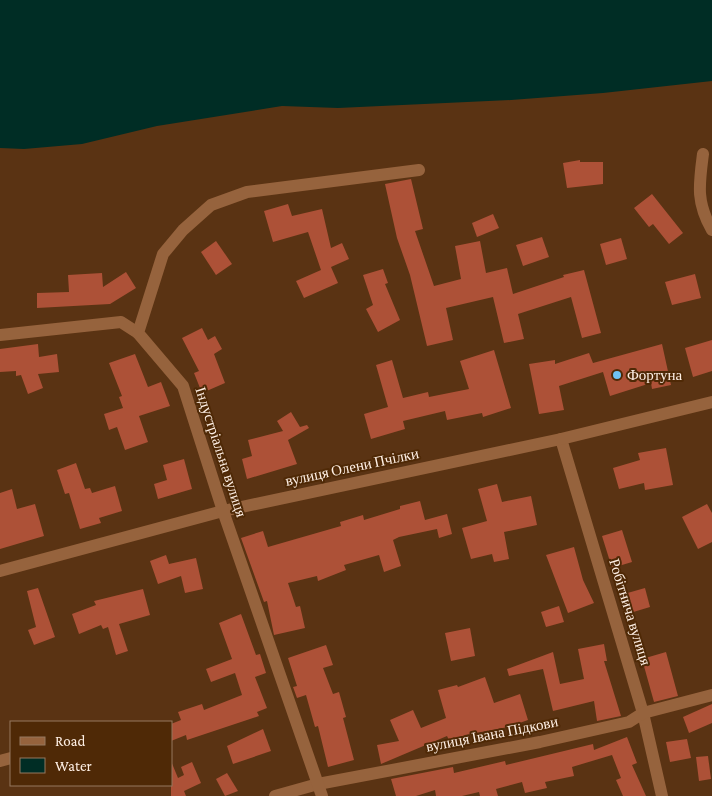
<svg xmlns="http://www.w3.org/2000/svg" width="712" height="796" font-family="'Crimson Pro',serif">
  <rect width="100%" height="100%" fill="#5a3313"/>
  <!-- water -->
  <polygon fill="#002d25" points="0,0 712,0 712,81 603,93 511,100 338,108 282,106 157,126 82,144 24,149 0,148"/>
  <!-- building -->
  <g fill="#ad5137">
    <polygon points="580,160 580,162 603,162 603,184 567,188 563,163"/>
    <polygon points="411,179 423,229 415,231 434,286 461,279 455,246 480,241 486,273 507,268 513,294 564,277 563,275 584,270 601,333 582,338 571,297 518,314 524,339 504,343 493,297 446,308 453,340 427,346 410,275 397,238 385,184"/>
    <polygon points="652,194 683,233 669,244 653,224 649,227 634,208"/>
    <polygon points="288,204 292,216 322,209 331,248 342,243 349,259 331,267 338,283 304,298 296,281 321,270 308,232 273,242 264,211"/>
    <polygon points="493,214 499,228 477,237 472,223"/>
    <polygon points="542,237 549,257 523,266 516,245"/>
    <polygon points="621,238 627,259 606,265 600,244"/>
    <polygon points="216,241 232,264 216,275 201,252"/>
    <polygon points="383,269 388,283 385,284 400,320 378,332 366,309 373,305 363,275"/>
    <polygon points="126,272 136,288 110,304 37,308 37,293 69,292 68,275 102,273 103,287"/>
    <polygon points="695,274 701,298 672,305 665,282"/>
    <polygon points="202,328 208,340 215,336 222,349 214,354 225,383 202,393 194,373 199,371 182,338"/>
    <polygon points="712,340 712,371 693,377 685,348"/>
    <polygon points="38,344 39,357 57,354 59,372 38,374 43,388 28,394 21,375 16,376 16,371 0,372 0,349"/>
    <polygon points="662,344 671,385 652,389 651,383 610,396 603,372 559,386 564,410 539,414 529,364 555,360 555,364 589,353 593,363"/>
    <polygon points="494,350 511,408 483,417 482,413 447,420 445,411 403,421 405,429 371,439 364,414 388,407 376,365 392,360 403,398 428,392 429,397 469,389 460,361"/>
    <polygon points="135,354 148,387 161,382 170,406 139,416 148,442 125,450 117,427 109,430 104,414 123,408 119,397 122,396 109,363"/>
    <polygon points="291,412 300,427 307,425 309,428 288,440 297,464 247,479 242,459 252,456 248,440 283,431 277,421"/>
    <polygon points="666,448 673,485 645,490 644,483 619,489 613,468 640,460 638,453"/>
    <polygon points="184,459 192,489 158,499 154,484 167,480 163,465"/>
    <polygon points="76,463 85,489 90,488 92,493 115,486 122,511 99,518 101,523 80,529 69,493 65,494 57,470"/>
    <polygon points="497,484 502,502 531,496 537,525 504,532 509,559 494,562 492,554 471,559 462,528 487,521 478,489"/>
    <polygon points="12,489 17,509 35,504 44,536 0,549 0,493"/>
    <polygon points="420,501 425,520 447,514 452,534 439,538 437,529 399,537 393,540 401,566 384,572 379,555 344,565 346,570 318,581 317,576 288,583 296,607 300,606 305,628 274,635 267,601 264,602 241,538 263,531 268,547 341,526 340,522 363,515 364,520 400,509 400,506"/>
    <polygon points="707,504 712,513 712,542 698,549 682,517"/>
    <polygon points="622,530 632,562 612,568 602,536"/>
    <polygon points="574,547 583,580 594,603 568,613 546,555"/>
    <polygon points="166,555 169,564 196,558 203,589 185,593 181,576 158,584 150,561"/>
    <polygon points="38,588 55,637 34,645 28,630 36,627 27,591"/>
    <polygon points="645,588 650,607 630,613 624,594"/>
    <polygon points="143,589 150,615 119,624 128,651 116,655 108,627 103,629 101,625 79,634 72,614 96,605 94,601"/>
    <polygon points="559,606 564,622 546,627 541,612"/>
    <polygon points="241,614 256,655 260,654 266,673 255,677 267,708 257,712 259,716 187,740 186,735 171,741 171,724 181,720 178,712 202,704 204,710 242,695 235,673 211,682 206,669 232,659 219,623"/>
    <polygon points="470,628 475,656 451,661 445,633"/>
    <polygon points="604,644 607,661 604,661 621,716 597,721 594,701 553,711 543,669 509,676 507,669 553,652 560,684 584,679 578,649"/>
    <polygon points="326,645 333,665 323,668 333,694 339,692 346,717 343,718 354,760 328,767 318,726 315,727 306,695 297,698 293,687 297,686 288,658"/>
    <polygon points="666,652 678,696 654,702 642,659"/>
    <polygon points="485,677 494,703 520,694 528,720 508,727 465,735 450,742 447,736 381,764 377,745 399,741 390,720 413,710 421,728 446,718 438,690 457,685 458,687"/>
    <polygon points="712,704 712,723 689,733 683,717"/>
    <polygon points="263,729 271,751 233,764 227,746"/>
    <polygon points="627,737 637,763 632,765 646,796 623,796 616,780 621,778 612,755 572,767 574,776 545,782 547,788 525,793 522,782 496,789 498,796 480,796 479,792 462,796 436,796 435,790 416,796 396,796 391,779 453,767 454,773 505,761 506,765 593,744 594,750"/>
    <polygon points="687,739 691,758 670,762 666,742"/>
    <polygon points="708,756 711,779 699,781 696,757"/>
    <polygon points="171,761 178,778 184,775 181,767 192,762 201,783 184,791 186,796 171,796"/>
    <polygon points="227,773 238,791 225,796 216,779"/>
  </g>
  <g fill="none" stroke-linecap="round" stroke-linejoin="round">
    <!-- minor -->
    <g stroke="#96633d" stroke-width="12">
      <path d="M703,154C699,185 696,202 712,230"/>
      <polyline points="0,335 121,322 138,333"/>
      <polyline points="561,439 643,713 662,796"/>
      <polyline points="0,571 223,511 561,439 712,402"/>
      <polyline points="0,761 11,758"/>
      <polyline points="275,796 318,784 540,742 629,722 643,713 712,695"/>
      <polyline points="322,796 223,511 183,386 138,333 163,254 183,230 211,205 247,192 419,170"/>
    </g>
  </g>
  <!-- markers -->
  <circle fill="#6fc2f4" stroke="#4f2906" stroke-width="2" cx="617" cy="375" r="5"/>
  <g text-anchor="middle" stroke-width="4" stroke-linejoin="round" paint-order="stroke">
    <!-- poi labels -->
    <g font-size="15" fill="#feefe4" stroke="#4f2906" text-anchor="start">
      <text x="627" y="380">Фортуна</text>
    </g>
    <!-- street labels -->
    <g font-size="15" fill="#feefe4" stroke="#4f2906">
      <text transform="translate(221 452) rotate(72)" y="5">Індустріальна вулиця</text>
      <text transform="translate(352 467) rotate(-12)" y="5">вулиця Олени Пчілки</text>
      <text transform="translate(630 612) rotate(73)" y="5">Робітнича вулиця</text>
      <text transform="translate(492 734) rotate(-11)" y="5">вулиця Івана Підкови</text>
    </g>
  </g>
  <!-- legend -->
  <rect x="10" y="721" width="162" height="65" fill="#4f2906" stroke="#95785f"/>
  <rect x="20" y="737" width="25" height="8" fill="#96633d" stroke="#95785f"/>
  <text x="55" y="746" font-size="15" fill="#feefe4">Road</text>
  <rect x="20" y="758" width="25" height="15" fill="#002d25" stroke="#95785f"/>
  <text x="55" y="771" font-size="15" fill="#feefe4">Water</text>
</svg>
